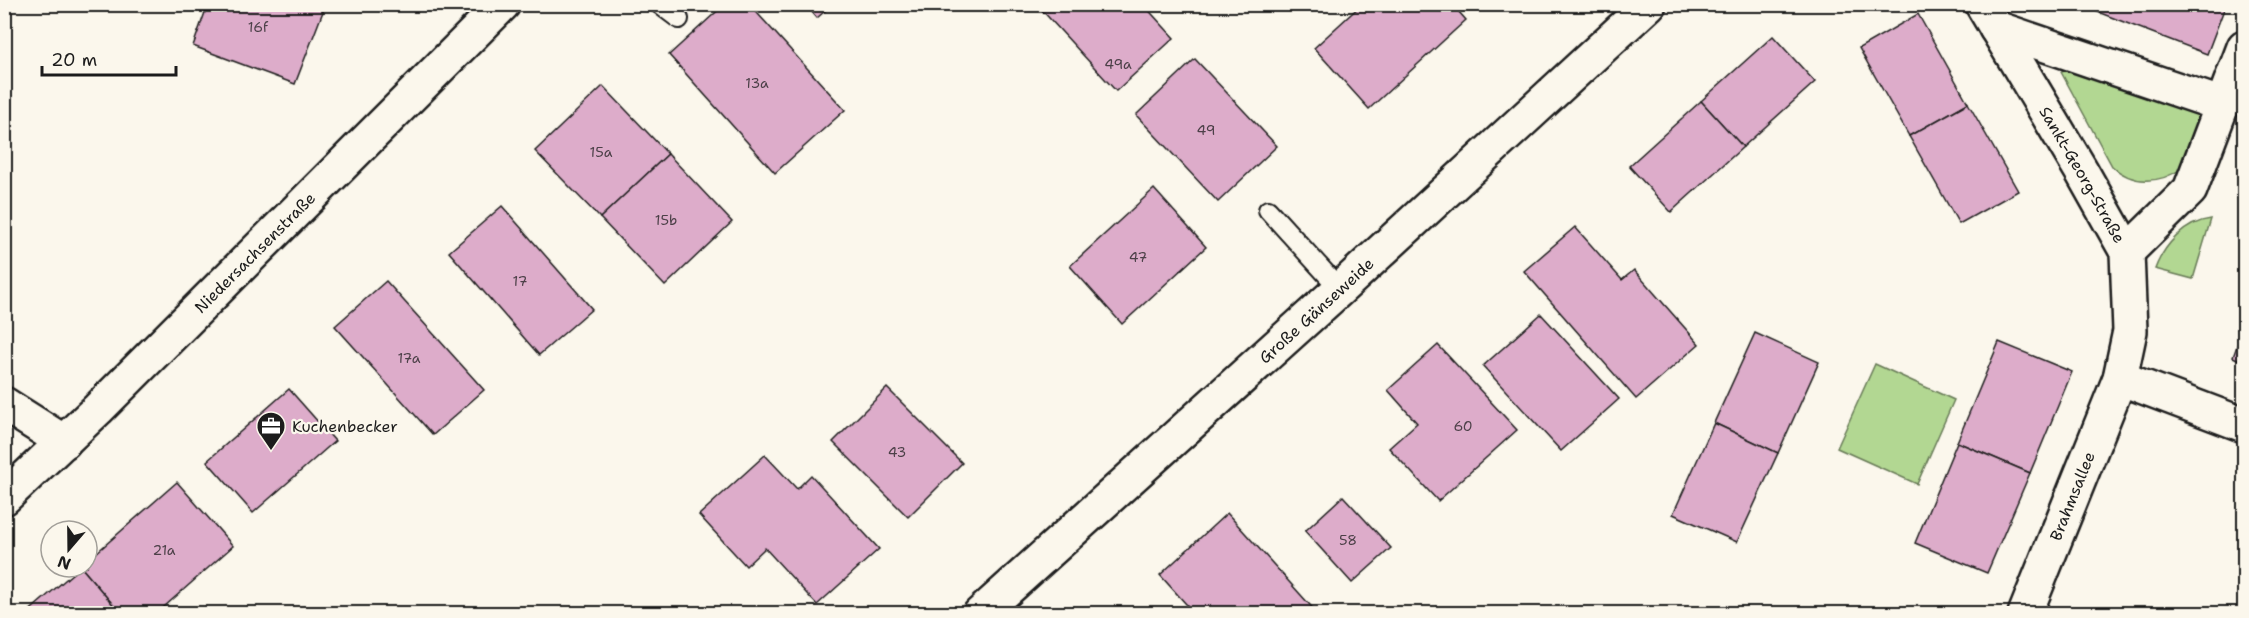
<svg xmlns="http://www.w3.org/2000/svg" width="2249" height="618" font-family="'Shantell Sans',sans-serif">
  <rect width="100%" height="100%" fill="#fbf7ec"/>
  <filter id="ink" filterUnits="userSpaceOnUse"><feTurbulence type="fractalNoise" baseFrequency=".0167" numOctaves="2"/><feDisplacementMap in="SourceGraphic" scale="12" xChannelSelector="R" yChannelSelector="G"/><feConvolveMatrix kernelMatrix="1 2 1 2 8 2 1 2 1" color-interpolation-filters="sRGB"/></filter>
  <g filter="url(#ink)">
    <!-- green -->
    <g fill="#b2d792" stroke="#677a57" stroke-width="1.5">
      <path d="M2065,68L2205,115L2181,169C2159,184 2132,185 2112,166L2061,72Z"/>
      <path d="M2211,219L2193,279L2155,269C2164,245 2185,222 2211,219Z"/>
      <polygon points="1875,364 1954,400 1917,484 1837,448"/>
    </g>
    <!-- building -->
    <g fill="#ddacca" stroke="#1c1c1c" stroke-width="1.5">
      <polygon points="208,4 312,4 324,9 295,84 193,46"/>
      <polygon points="725,4 749,4 845,110 775,173 669,55"/>
      <polygon points="805,4 833,4 817,18"/>
      <polygon points="1042,4 1143,4 1174,38 1116,91 1039,7"/>
      <polygon points="1362,4 1452,4 1466,20 1369,109 1314,48"/>
      <polygon points="2077,4 2226,4 2207,54"/>
      <polygon points="1918,14 1968,103 1909,136 1859,48"/>
      <polygon points="1773,36 1815,82 1743,147 1701,101"/>
      <polygon points="1195,59 1277,146 1218,202 1136,115"/>
      <polygon points="603,86 668,154 600,218 535,151"/>
      <polygon points="1701,101 1743,147 1671,212 1629,166"/>
      <polygon points="1968,103 2018,191 1959,224 1909,136"/>
      <polygon points="668,154 732,222 665,286 600,218"/>
      <polygon points="1154,189 1206,247 1122,324 1070,266"/>
      <polygon points="502,206 592,309 539,355 449,252"/>
      <polygon points="1575,227 1622,280 1634,270 1699,344 1636,399 1524,271"/>
      <polygon points="386,281 484,390 433,435 335,326"/>
      <polygon points="1541,314 1619,399 1561,451 1483,366"/>
      <polygon points="2244,326 2244,362 2233,357"/>
      <polygon points="1755,333 1819,362 1778,453 1714,423"/>
      <polygon points="1999,342 2072,372 2030,473 1957,442"/>
      <polygon points="1438,345 1517,430 1438,501 1389,448 1417,423 1388,390"/>
      <polygon points="887,388 962,463 908,517 833,442"/>
      <polygon points="289,389 335,441 253,513 207,461"/>
      <polygon points="1714,423 1778,453 1737,542 1673,514"/>
      <polygon points="1957,442 2030,473 1987,573 1915,543"/>
      <polygon points="765,455 797,489 811,475 879,549 817,605 765,548 746,566 699,515"/>
      <polygon points="177,482 233,546 156,614 121,614 81,567 87,567 87,561"/>
      <polygon points="1343,496 1391,548 1352,583 1305,531"/>
      <polygon points="1227,513 1318,614 1195,614 1160,575"/>
      <polygon points="81,567 121,614 26,614 80,567"/>
    </g>
    <g fill="none" stroke-linecap="round" stroke-linejoin="round">
      <!-- lane casing -->
      <g stroke="#1c1c1c" stroke-width="22">
        <g id="lane">
          <polyline points="659,4 679,19"/>
          <polyline points="1268,210 1340,289"/>
        </g>
      </g>
      <!-- street casing -->
      <g stroke="#1c1c1c" stroke-width="38">
        <g id="street">
          <path id="s1" d="M1982,4L2082,172L2127,252L2130,331L2120,378L2025,614"/>
          <polyline points="1996,28 2223,105"/>
          <polyline points="2127,252 2190,190 2244,47"/>
          <polyline points="2120,378 2244,425"/>
          <polyline points="4,404 64,442"/>
          <path id="s2" d="M4,498L98,409L503,4"/>
          <path id="s3" d="M980,614L1340,289L1649,4"/>
        </g>
      </g>
      <!-- lane -->
      <use href="#lane" stroke="#fbf7ec" stroke-width="18"/>
      <!-- street -->
      <use href="#street" stroke="#fbf7ec" stroke-width="33"/>
    </g>
  </g>
  <!-- icons -->
  <defs>
    <g id="office-pin" transform="scale(1.5)"><path d="M0 17L-7.5 6A9.5 9.5 0 1 1 7.5 6Z" fill="#1c1c1c" stroke="#fbf7ec"/><path d="M-6-3h4V-5.5h4V-3h4V5H-6ZM-1-4.5V-3h2v-1.5ZM-6 0V1H6V0Z" fill="#fff"/></g>
  </defs>
  <g fill-rule="evenodd">
    <use href="#office-pin" x="271" y="426"/>
  </g>
  <g text-anchor="middle" stroke-width="4.5" stroke-linejoin="round" paint-order="stroke">
    <!-- number labels -->
    <g font-size="14" fill="#4c4048">
      <text x="258" y="32">16f</text>
      <text x="1118" y="69">49a</text>
      <text x="757" y="88">13a</text>
      <text x="1206" y="135">49</text>
      <text x="601" y="157">15a</text>
      <text x="666" y="225">15b</text>
      <text x="1138" y="262">47</text>
      <text x="520" y="286">17</text>
      <text x="409" y="363">17a</text>
      <text x="1463" y="431">60</text>
      <text x="897" y="457">43</text>
      <text x="1348" y="545">58</text>
      <text x="164" y="555">21a</text>
    </g>
    <!-- street labels -->
    <g font-size="16" fill="#1c1c1c" stroke="#fbf7ec">
      <text dy="6" stroke="none"><textPath href="#s1" startOffset="198">Sankt-Georg-Straße</textPath></text>
      <text dy="6" stroke="none"><textPath href="#s2" startOffset="351">Niedersachsenstraße</textPath></text>
      <text dy="6" stroke="none"><textPath href="#s3" startOffset="453">Große Gänseweide</textPath></text>
      <text transform="translate(2072 496) rotate(-68)" y="6">Brahmsallee</text>
    </g>
    <!-- poi labels -->
    <g font-size="16" fill="#1c1c1c" stroke="#fbf7ec" text-anchor="start">
      <text x="292" y="432">Kuchenbecker</text>
    </g>
  </g>
  <!-- margin -->
  <rect width="2249" height="618" fill="none" stroke="#fbf7ec" stroke-width="24"/>
  <rect x="12" y="12" width="2225" height="594" fill="none" stroke="#1c1c1c" stroke-width="2" filter="url(#ink)"/>
  <!-- north arrow -->
  <g transform="translate(69 549) rotate(200)"><circle r="28" fill="#fbf7ec" stroke="#a29f99" stroke-width="1.5"/>
  <path d="M0-4.5L10 22L0 15L-10 22Z" fill="#1c1c1c"/>
  <text y="-9" font-size="16" font-weight="bold" text-anchor="middle" fill="#1c1c1c">N</text>
  </g>
  <!-- scale -->
  <path d="M42 66v9h134v-9" fill="none" stroke="#1c1c1c" stroke-width="3"/>
  <text x="51" y="66" font-size="18" fill="#1c1c1c" stroke="#fbf7ec" stroke-width="4.5" paint-order="stroke">20 m</text>
</svg>
